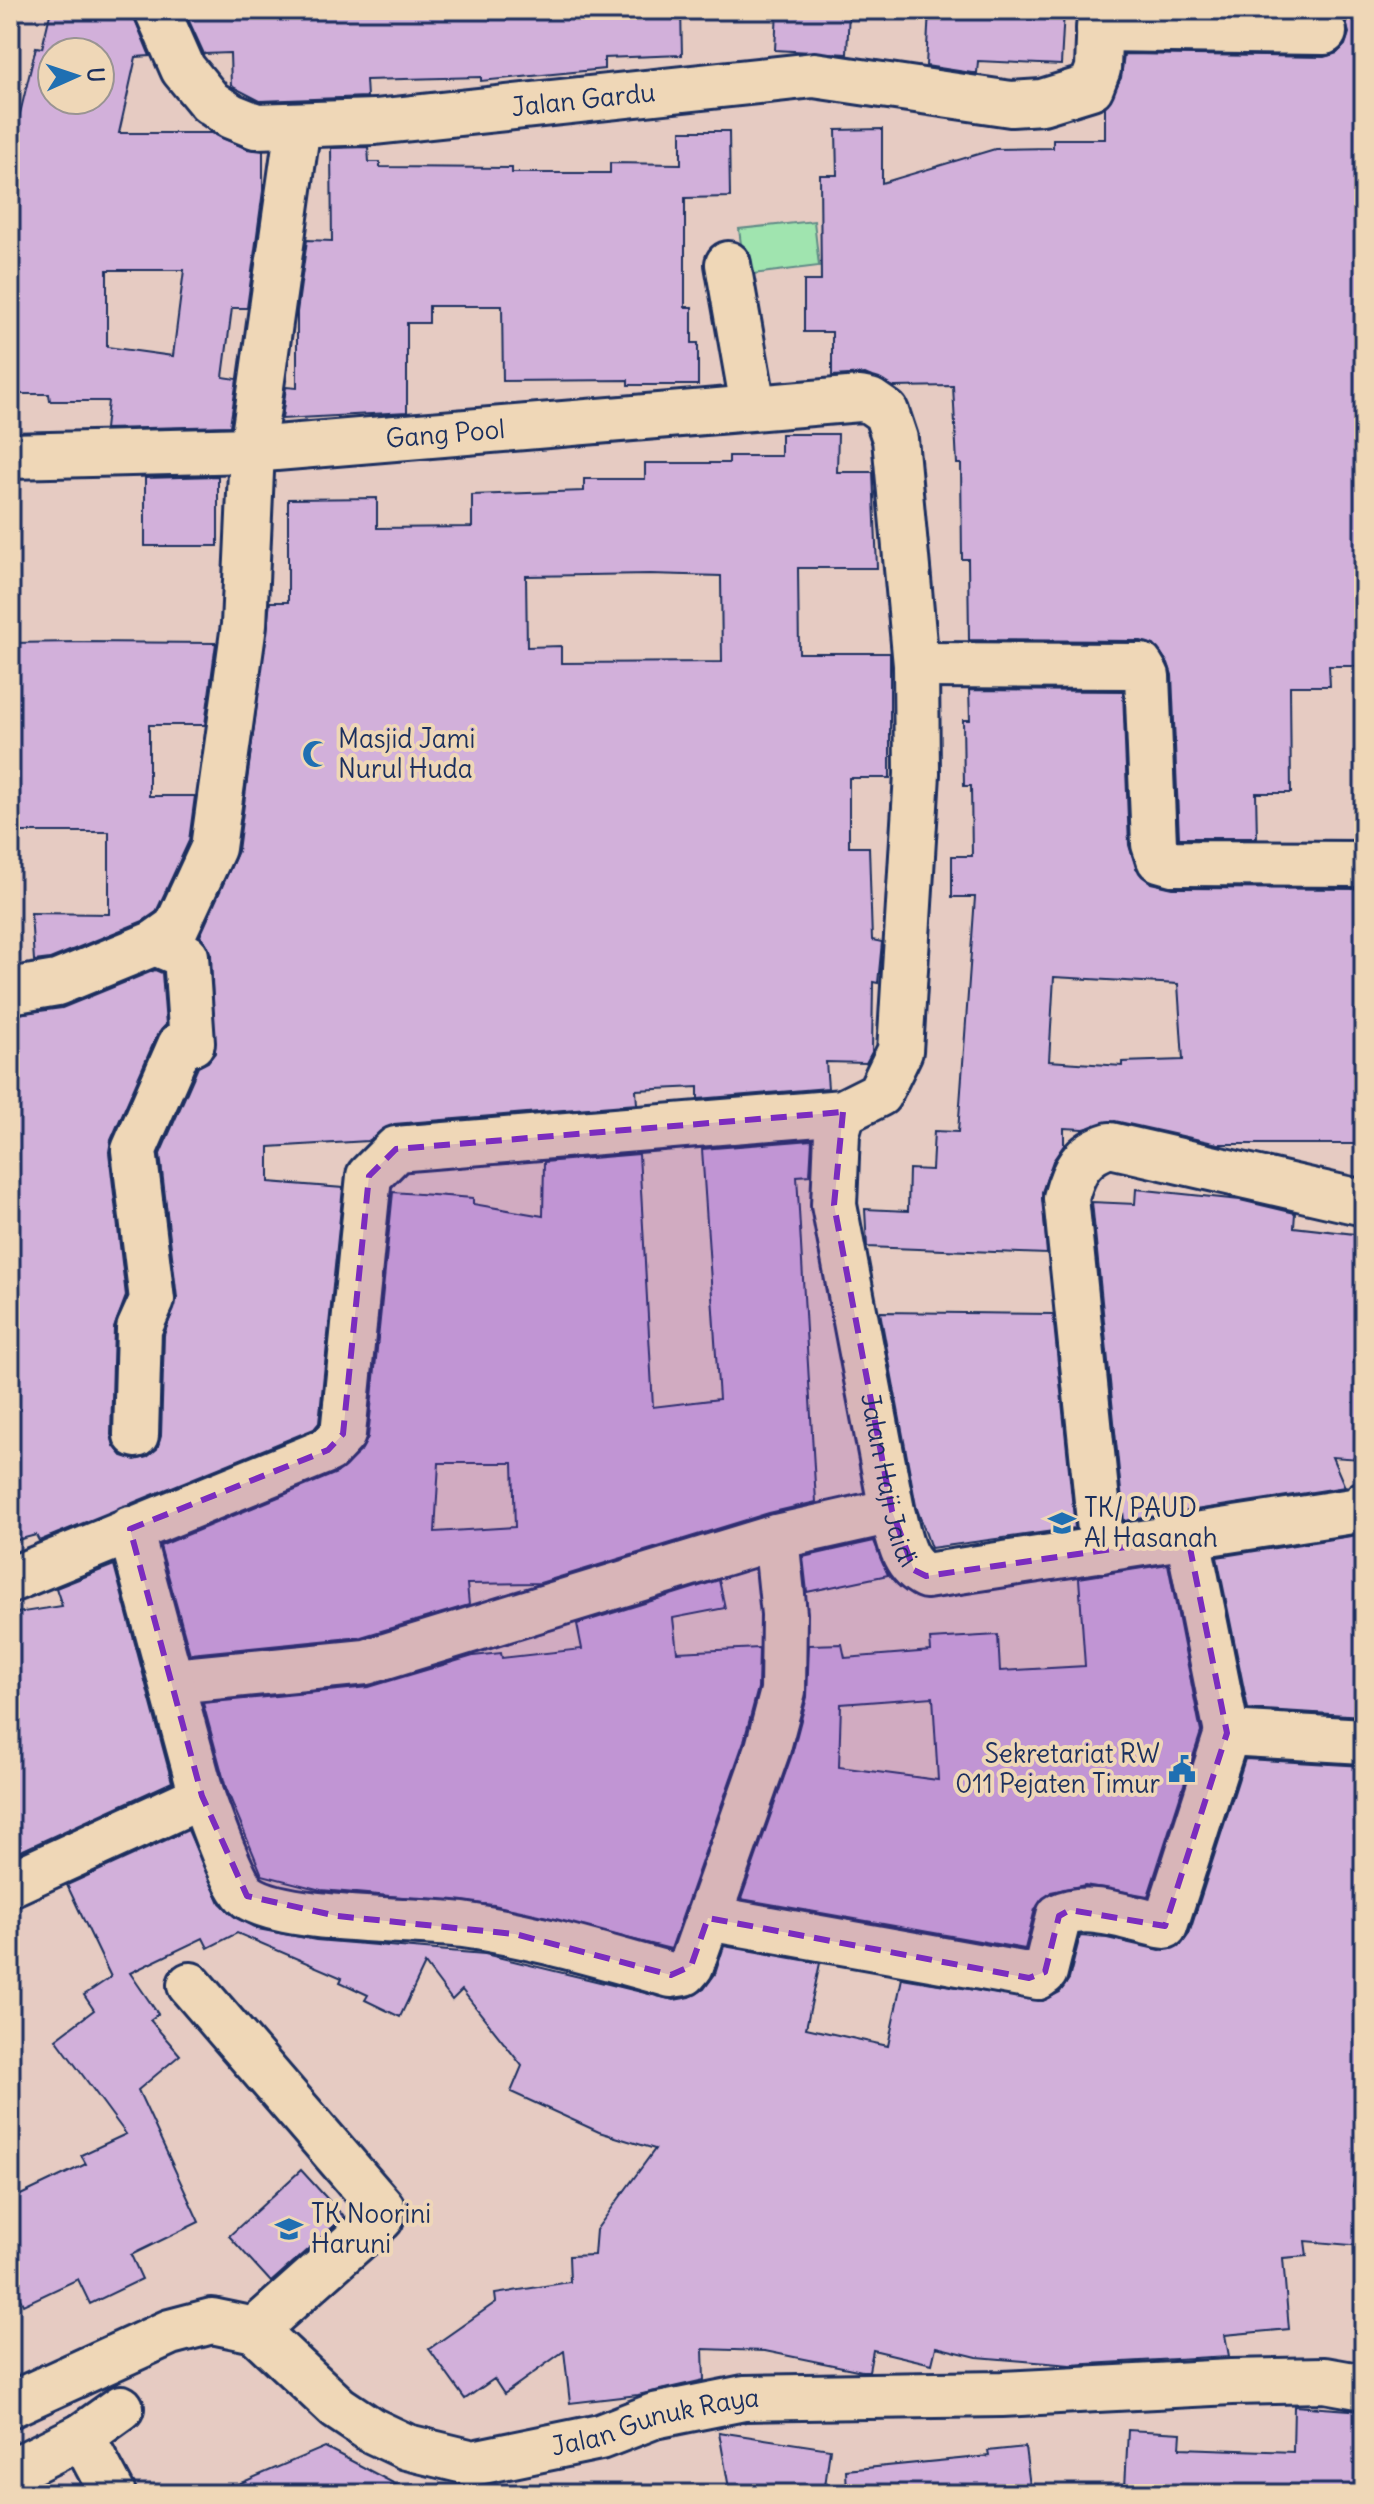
<svg xmlns="http://www.w3.org/2000/svg" width="1374" height="2504" font-family="Delius,sans-serif">
  <rect width="100%" height="100%" fill="#e6cbc2"/>
  <filter id="ink" filterUnits="userSpaceOnUse"><feTurbulence type="fractalNoise" baseFrequency=".0125" numOctaves="2"/><feDisplacementMap in="SourceGraphic" scale="16" xChannelSelector="R" yChannelSelector="G"/><feConvolveMatrix kernelMatrix="1 2 1 2 8 2 1 2 1" color-interpolation-filters="sRGB"/></filter>
  <g filter="url(#ink)">
    <!-- green -->
    <polygon fill="#a0e4af" stroke="#5e8a86" stroke-width="2" points="814,221 819,266 745,275 739,229"/>
    <!-- building -->
    <g fill="#d2b0da" stroke="#1b2f5e" stroke-width="2" fill-rule="evenodd">
      <path d="M51,10H102L134,17L150,56L136,57L119,133H212L247,149L263,151V191L247,308H232L223,377L237,379L230,426L105,429L108,401H50L49,394H10V155L36,47L42,48ZM52,52H100V100H52ZM107,270H184L173,356L107,347Z"/>
      <polygon points="184,10 681,10 682,55 604,58 604,69 481,81 481,77 366,80 367,97 260,101 231,86 230,53 204,54"/>
      <polygon points="777,10 849,10 847,54 775,50"/>
      <polygon points="929,10 1064,10 1061,65 978,61 977,73 972,73 926,66"/>
      <polygon points="1335,10 1364,10 1364,666 1329,666 1330,686 1290,686 1291,793 1256,793 1257,838 1179,838 1172,675 1168,663 1154,645 1141,641 969,640 968,559 962,559 961,464 957,464 953,386 894,387 865,374 832,376 832,332 804,332 804,281 821,281 820,175 837,175 836,130 882,129 882,183 995,149 1053,148 1053,139 1105,139 1105,107 1121,78 1124,54 1324,57 1337,53 1345,45 1349,33 1345,19"/>
      <polygon points="681,131 729,131 730,197 685,198 685,307 692,307 692,343 698,343 698,385 628,385 628,380 503,381 502,306 429,306 429,323 407,323 407,412 282,419 286,387 297,388 297,312 307,240 332,241 331,148 368,147 369,162 380,162 380,167 512,168 512,173 610,173 610,163 681,164"/>
      <path d="M781,434H838L837,472H873L877,568H798L799,653H890V778H849V847H869L872,940L882,942L878,983L873,982L872,1052L866,1063L826,1062L828,1088L698,1099V1087L636,1090L637,1104L394,1124L368,1141L269,1147V1182L343,1188L319,1423L314,1429L39,1541L36,1535L10,1542V1015L62,1008L155,970L162,973L166,1025L157,1035L111,1140L109,1152L126,1296L114,1328L111,1435L114,1446L122,1456L135,1460L147,1457L157,1449L161,1436L164,1335L177,1298L160,1154L198,1067L208,1062L215,1053L211,954L200,936L238,851L270,602H288V499L377,498V528L472,527V495L584,491V479H645V463H729V456H781ZM650,574L721,576L722,662L561,663V646L527,647L526,576Z"/>
      <polygon points="218,476 218,546 145,546 145,478"/>
      <polygon points="79,642 216,643 205,725 149,725 149,796 195,796 189,841 156,912 143,921 50,959 34,961 31,913 109,914 109,832 10,832 10,643"/>
      <path d="M969,690L1123,691L1129,845L1136,868L1151,883L1173,888L1364,889V1144H1218L1115,1121L1084,1129L1064,1128V1145L1053,1161L1042,1192L1047,1254L867,1247L865,1209L908,1211L909,1169L932,1170L934,1131L958,1132L975,897H952V856H972L971,786H964L963,720H970ZM1054,977L1178,984L1183,1060L1122,1062V1066L1049,1061Z"/>
      <path d="M812,1140L810,1175L797,1176L816,1502L769,1513L540,1583L467,1584L469,1605L361,1637L190,1654L160,1546L337,1473L361,1451L368,1437L393,1192L473,1198V1204L543,1216L544,1162L639,1154L653,1407L719,1399L702,1149ZM439,1463H513L515,1527L435,1532Z"/>
      <polygon points="1136,1189 1240,1200 1295,1213 1294,1227 1363,1235 1354,1363 1364,1364 1361,1459 1332,1457 1345,1487 1124,1521 1092,1202 1135,1204"/>
      <polygon points="880,1312 1053,1314 1075,1528 931,1548 916,1506"/>
      <polygon points="1364,1534 1364,1716 1248,1709 1217,1557"/>
      <polygon points="874,1541 888,1575 807,1592 803,1557"/>
      <path d="M1168,1564L1201,1732L1148,1896L1085,1885L1051,1892L1035,1909L1025,1949L741,1899L792,1754L807,1697L809,1645L842,1644L845,1658L931,1651L930,1639L998,1635L1000,1671L1085,1666L1079,1578ZM933,1697L938,1780L839,1767L841,1704Z"/>
      <polygon points="114,1565 172,1782 10,1856 10,1614 62,1606 56,1588"/>
      <polygon points="719,1580 725,1608 673,1618 677,1652 759,1648 758,1688 744,1741 671,1949 494,1905 321,1890 262,1875 226,1788 203,1703 369,1687 473,1656 501,1653 502,1658 582,1649 577,1624"/>
      <polygon points="1245,1759 1364,1766 1364,2127 1353,2187 1364,2188 1364,2225 1362,2246 1305,2241 1307,2256 1283,2258 1289,2329 1225,2335 1229,2356 1070,2365 977,2357 936,2347 932,2364 873,2350 869,2371 862,2371 765,2351 703,2349 704,2380 638,2395 570,2403 564,2351 504,2394 494,2379 465,2399 429,2349 496,2302 495,2294 570,2282 569,2256 594,2255 596,2230 655,2149 599,2132 511,2092 522,2066 462,1990 452,2000 425,1964 400,2017 365,2000 368,1995 340,1982 342,1978 237,1933 208,1948 203,1938 130,1973 158,2014 150,2020 180,2055 138,2090 199,2222 131,2255 142,2279 90,2304 78,2279 23,2305 10,2277 10,2200 86,2164 81,2155 126,2134 56,2039 94,2010 84,1995 111,1977 67,1885 188,1830 220,1903 236,1918 258,1929 316,1940 485,1954 674,2000 690,1997 704,1989 715,1974 724,1946 820,1963 806,2028 888,2046 902,1978 1043,2001 1060,1992 1069,1979 1080,1936 1107,1938 1160,1950 1182,1944 1189,1934"/>
      <polygon points="301,2170 344,2217 271,2282 229,2236"/>
      <polygon points="1294,2406 1364,2411 1364,2477 1360,2477 1358,2494 1186,2494 1125,2488 1128,2430 1181,2433 1180,2448 1293,2452"/>
      <polygon points="719,2432 830,2449 824,2494 730,2494"/>
      <polygon points="325,2447 414,2494 215,2494"/>
      <polygon points="1025,2447 1031,2494 847,2494 846,2470 989,2456 988,2451"/>
    </g>
    <g fill="none" stroke-linecap="round" stroke-linejoin="round">
      <!-- minor casing -->
      <g stroke="#1b2f5e" stroke-width="50">
        <g id="minor">
          <path id="s1" d="M157,10L183,69L210,102L231,116L256,126L375,122L814,75L1011,104L1042,102L1091,87L1098,69L1100,10"/>
          <polyline points="1099,29 1324,32"/>
          <polyline points="728,264 753,406"/>
          <path id="s2" d="M10,456L252,450L860,399L870,401L886,412L895,439L916,665L917,774L900,1051L879,1094L843,1112L396,1149L369,1176L343,1434L328,1450L10,1580"/>
          <polyline points="916,665 1141,666 1147,676 1154,844 1159,859 1173,863 1364,864"/>
          <polyline points="10,991 57,983 155,943 176,928 213,848 244,625 252,450 298,125"/>
          <path id="s3" d="M843,1112L837,1133L834,1205L892,1511C899,1536 901,1564 926,1576L1359,1510L1364,1504"/>
          <polyline points="136,1435 139,1329 152,1300 134,1150 180,1045 192,1043 186,956 155,943"/>
          <polyline points="1188,1538 1227,1733 1364,1741"/>
          <path d="M1102,1550L1066,1198C1073,1171 1082,1153 1110,1145L1364,1203"/>
          <polyline points="173,1681 366,1662 776,1537 892,1511"/>
          <path d="M202,1796C209,1815 234,1887 247,1896C282,1922 416,1919 463,1925C534,1935 602,1956 671,1975L685,1973L691,1966L768,1748L783,1691L784,1614L776,1537"/>
          <polyline points="10,1884 202,1796 130,1529"/>
          <path d="M708,1918L1038,1977L1045,1972L1059,1916C1089,1901 1133,1920 1165,1926L1227,1733"/>
          <polyline points="190,1985 382,2208 381,2218 255,2330"/>
          <path id="s4" d="M10,2405L170,2332L212,2321L255,2330L338,2408L371,2430L407,2447L473,2463L600,2437L654,2416L744,2398L1002,2394L1231,2382L1325,2380L1364,2387"/>
          <polyline points="82,2436 113,2494"/>
          <polyline points="10,2472 82,2436 121,2408"/>
        </g>
      </g>
      <!-- minor -->
      <use href="#minor" stroke="#efd7b7" stroke-width="44"/>
    </g>
  </g>
  <!-- marked area -->
  <path fill="#7b2cbf" fill-opacity="0.2" stroke="#7b2cbf" stroke-width="6" stroke-dasharray="16 10" stroke-linejoin="round" d="M843,1112L834,1205L892,1511L914,1570L926,1576L1188,1538L1227,1733L1165,1926L1070,1910L1059,1916L1045,1972L1029,1978L708,1918L691,1966L671,1975L515,1934L337,1916L247,1896L202,1796L130,1529L328,1450L343,1434L369,1176L396,1149Z"/>
  <!-- icons -->
  <defs>
    <g id="mosque-bare" transform="scale(2.16)"><path d="M3.5-4.9A6 6 0 1 0 3.5 4.9A5 5 0 1 1 3.5-4.9Z" fill="#1f6fb2" stroke="#efd7b7" stroke-width="2.5" paint-order="stroke"/></g>
    <g id="school-bare" transform="scale(2.16)"><path d="M0-5L7-2L0 1L-7-2ZM-4 1L0 2.5L4 1V4Q0 6-4 4Z" fill="#1f6fb2" stroke="#efd7b7" stroke-width="2.5" paint-order="stroke"/></g>
    <g id="civic-bare" transform="scale(2.16)"><path d="M-.6-6.5H3V-4.5H.6V-3L4-1V1h2V6H-6V1h2V-1L-.6-3ZM-1.2 2.5V6h2.4V2.5Z" fill="#1f6fb2" stroke="#efd7b7" stroke-width="2.5" paint-order="stroke"/></g>
  </defs>
  <g fill-rule="evenodd">
    <use href="#mosque-bare" x="316" y="754"/>
    <use href="#school-bare" x="1062" y="1523"/>
    <use href="#civic-bare" x="1182" y="1769"/>
    <use href="#school-bare" x="289" y="2229"/>
  </g>
  <g text-anchor="middle" stroke-width="8" stroke-linejoin="round" paint-order="stroke">
    <!-- street labels -->
    <g font-size="26" fill="#1b2f5e" stroke="#efd7b7">
      <text dy="9" stroke="none"><textPath href="#s1" startOffset="488">Jalan Gardu</textPath></text>
      <text dy="9" stroke="none"><textPath href="#s2" startOffset="436">Gang Pool</textPath></text>
      <text dy="9" stroke="none"><textPath href="#s3" startOffset="374">Jalan Haji Jaidi</textPath></text>
      <text dy="9" stroke="none"><textPath href="#s4" startOffset="712">Jalan Gunuk Raya</textPath></text>
    </g>
    <!-- poi labels -->
    <g font-size="26" fill="#1b2f5e" stroke="#efd7b7" text-anchor="start">
      <text x="338" y="748">Masjid Jami<tspan x="338" dy="30">Nurul Huda</tspan></text>
      <text x="1084" y="1517">TK/ PAUD<tspan x="1084" dy="30">Al Hasanah</tspan></text>
      <text x="1160" y="1763" text-anchor="end">Sekretariat RW<tspan x="1160" dy="30">011 Pejaten Timur</tspan></text>
      <text x="311" y="2223">TK Noorini<tspan x="311" dy="30">Haruni</tspan></text>
    </g>
  </g>
  <!-- margin -->
  <rect width="1374" height="2504" fill="none" stroke="#efd7b7" stroke-width="40"/>
  <rect x="20" y="20" width="1334" height="2464" fill="none" stroke="#1b2f5e" stroke-width="3" filter="url(#ink)"/>
  <!-- north arrow -->
  <g transform="translate(76 76) rotate(87)"><circle r="38" fill="#efd7b7" stroke="#9a9493" stroke-width="2"/>
  <path d="M0-6L14 30L0 20L-14 30Z" fill="#1f6fb2"/>
  <text y="-12" font-size="22" font-weight="bold" text-anchor="middle" fill="#1b2f5e">U</text>
  </g>
</svg>
